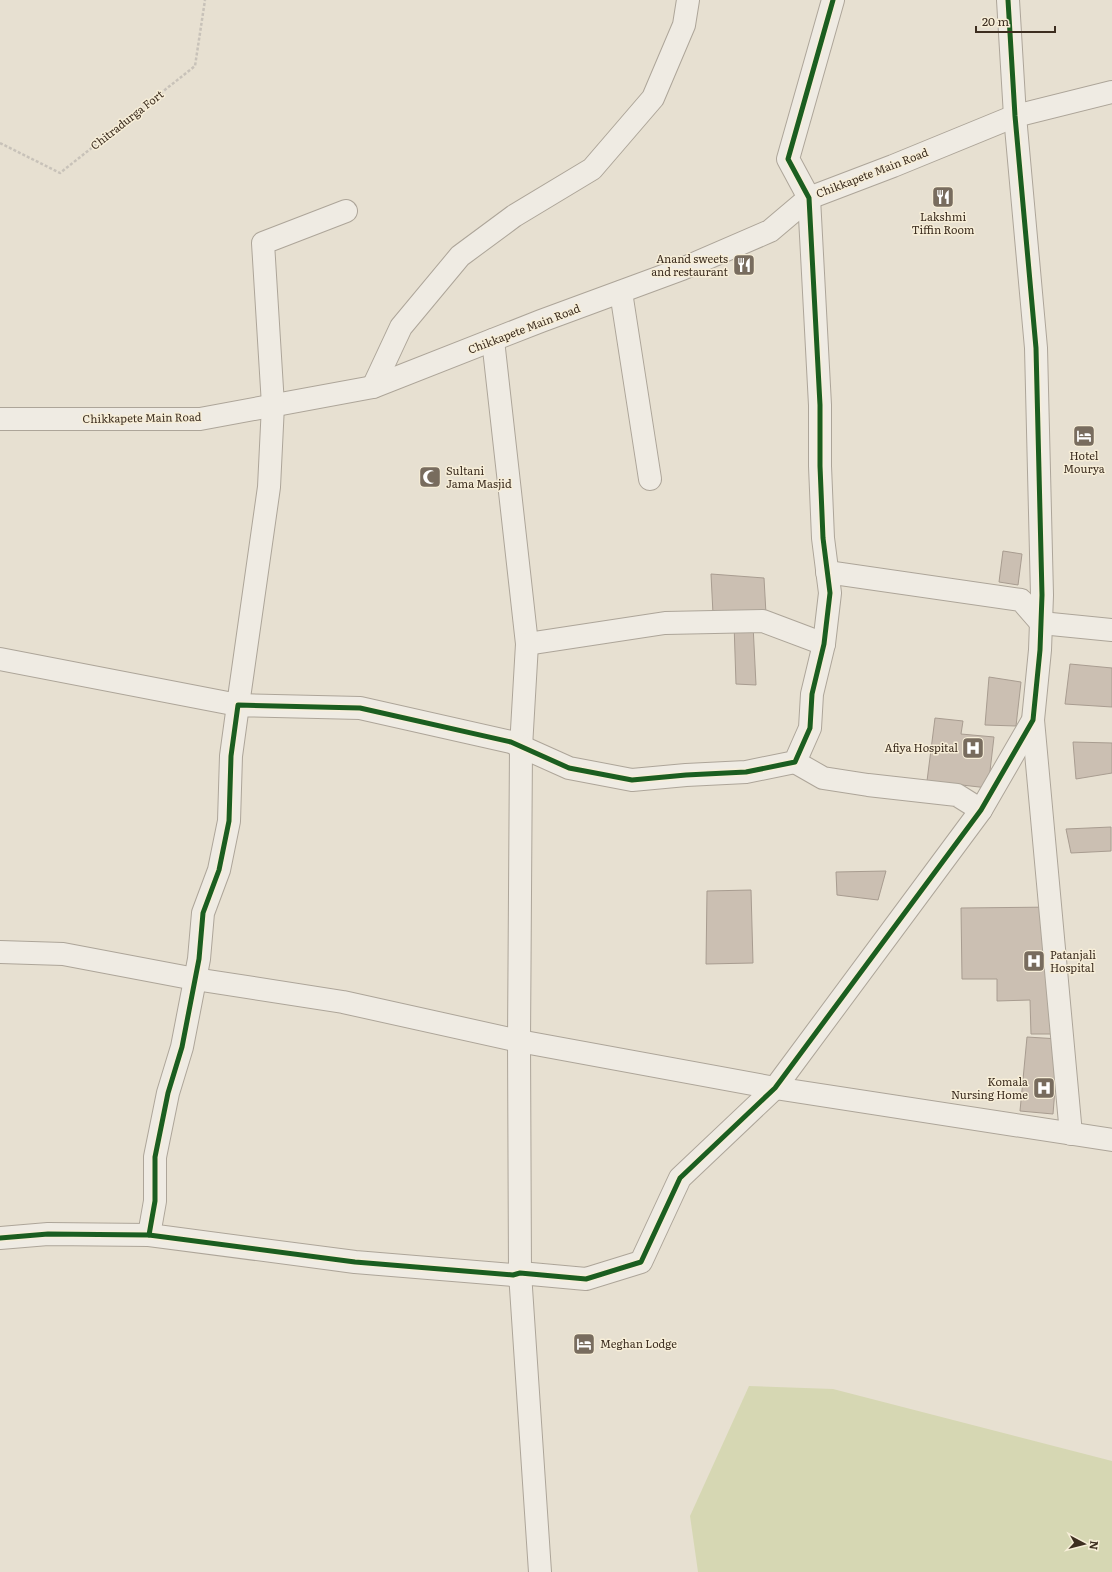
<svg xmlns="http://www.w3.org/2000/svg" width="1112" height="1572" font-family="Literata,serif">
  <rect width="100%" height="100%" fill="#e7e0d1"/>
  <!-- green -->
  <polygon fill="#d6d7b3" points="749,1386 833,1389 1112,1461 1112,1572 698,1572 690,1516"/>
  <!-- building -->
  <g fill="#cbbfb2" stroke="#a89c90">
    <polygon points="1003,551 1022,554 1018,585 999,582"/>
    <polygon points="711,574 764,578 766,614 713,614"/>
    <polygon points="734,623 753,625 756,685 736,684"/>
    <polygon points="1070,664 1112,668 1112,707 1065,704"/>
    <polygon points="989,677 1021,682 1016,726 985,725"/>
    <polygon points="935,718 963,721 961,734 994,737 988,788 927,781"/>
    <polygon points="1073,742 1112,743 1112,773 1076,779"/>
    <polygon points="1111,827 1111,851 1071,853 1066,829"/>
    <polygon points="886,871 878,900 837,895 836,872"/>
    <polygon points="751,890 753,963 706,964 707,891"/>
    <polygon points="1058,907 1060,1034 1031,1034 1030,1000 997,1001 997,979 962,979 961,908"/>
    <polygon points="1027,1037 1059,1039 1053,1114 1020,1111"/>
  </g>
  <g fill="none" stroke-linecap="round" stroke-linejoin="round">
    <!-- minor casing -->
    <g stroke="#ada599" stroke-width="24">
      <g id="minor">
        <polyline points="621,292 650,479"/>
        <polyline points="493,340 527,644 521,747 519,1041 520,1273 540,1572"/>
        <polyline points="373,387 401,327 460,256 514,216 592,169 653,98 684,25 688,0"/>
        <polyline points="0,419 200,419 373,387 541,321 682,269 770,231 809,198 893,166 1015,116 1112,92"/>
        <polyline points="827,572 1021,600 1041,623 1112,630"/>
        <polyline points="527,644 665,623 763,621 824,644"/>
        <polyline points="0,659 238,705 269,487 273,405 263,243 346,211"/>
        <polyline points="1033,720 1071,1134"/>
        <polyline points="795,762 823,778 868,785 957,795 981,810"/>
        <polyline points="0,952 63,954 195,979 343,1002 519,1041 775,1088 1112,1140"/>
        <polyline points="149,1235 355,1262 513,1275 520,1273 586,1279 641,1262 680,1178 775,1088 981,810 1033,720 1040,650 1042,595 1036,348 1015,116 1008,0"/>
        <polyline points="0,1238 48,1234 149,1235 155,1201 155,1157 168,1093 182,1047 199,959 203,913 219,870 229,821 231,756 238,705 360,708 511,742 569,768 632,780 686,775 746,772 795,762 810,728 812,694 824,644 830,593 823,538 820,466 820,405 809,198 788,159 833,0"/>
      </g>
    </g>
    <!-- path -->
    <polyline stroke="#c8c2b9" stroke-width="2.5" stroke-dasharray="3 2" stroke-linecap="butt" points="0,143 60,173 195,66 205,0"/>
    <!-- minor -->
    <use href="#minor" stroke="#efebe3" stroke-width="22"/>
    <!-- cycleway casing -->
    <g stroke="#f7eed8" stroke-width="8">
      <g id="cycleway">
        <polyline points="149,1235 355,1262 513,1275 520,1273 586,1279 641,1262 680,1178 775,1088 981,810 1033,720 1040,650 1042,595 1036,348 1015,116 1008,0"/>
        <polyline points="0,1238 48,1234 149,1235 155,1201 155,1157 168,1093 182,1047 199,959 203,913 219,870 229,821 231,756 238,705 360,708 511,742 569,768 632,780 686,775 746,772 795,762 810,728 812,694 824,644 830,593 823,538 820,466 820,405 809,198 788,159 833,0"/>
      </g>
    </g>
    <!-- cycleway -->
    <use href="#cycleway" stroke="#1b5e20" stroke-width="5"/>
  </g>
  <!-- icons -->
  <defs>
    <g id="restaurant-square" transform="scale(1.15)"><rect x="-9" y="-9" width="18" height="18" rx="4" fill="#786c5e" stroke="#f7eed8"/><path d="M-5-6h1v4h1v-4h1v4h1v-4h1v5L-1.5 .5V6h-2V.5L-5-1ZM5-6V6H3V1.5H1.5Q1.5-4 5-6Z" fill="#fff"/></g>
    <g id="hotel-square" transform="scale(1.15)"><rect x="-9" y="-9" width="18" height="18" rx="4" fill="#786c5e" stroke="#f7eed8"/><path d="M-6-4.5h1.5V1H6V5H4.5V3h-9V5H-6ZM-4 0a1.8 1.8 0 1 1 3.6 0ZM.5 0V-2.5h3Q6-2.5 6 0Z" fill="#fff"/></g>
    <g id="mosque-square" transform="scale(1.15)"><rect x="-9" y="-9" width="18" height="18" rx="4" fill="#786c5e" stroke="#f7eed8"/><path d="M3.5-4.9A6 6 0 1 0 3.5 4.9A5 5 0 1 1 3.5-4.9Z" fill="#fff"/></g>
    <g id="hospital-square" transform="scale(1.15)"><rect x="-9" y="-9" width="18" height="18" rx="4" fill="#786c5e" stroke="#f7eed8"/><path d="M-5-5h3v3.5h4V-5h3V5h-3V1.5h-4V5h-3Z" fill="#fff"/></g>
  </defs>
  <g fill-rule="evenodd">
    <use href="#restaurant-square" x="943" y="197"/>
    <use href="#restaurant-square" x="744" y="265"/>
    <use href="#hotel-square" x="1084" y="436"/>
    <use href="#mosque-square" x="430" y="477"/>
    <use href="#hospital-square" x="973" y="748"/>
    <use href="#hospital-square" x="1034" y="961"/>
    <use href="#hospital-square" x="1044" y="1088"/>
    <use href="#hotel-square" x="584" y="1344"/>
  </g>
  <g text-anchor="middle" stroke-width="3" stroke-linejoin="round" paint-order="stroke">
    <!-- street labels -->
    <g font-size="11" fill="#3d2e20" stroke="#f7eed8">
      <text transform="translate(127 120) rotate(-38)" y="4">Chitradurga Fort</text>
      <text transform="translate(872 173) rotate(-21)" y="4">Chikkapete Main Road</text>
      <text transform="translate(524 329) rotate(-21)" y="4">Chikkapete Main Road</text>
      <text transform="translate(142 418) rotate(-1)" y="4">Chikkapete Main Road</text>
    </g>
    <!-- poi labels -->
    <g font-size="11" fill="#3d2e20" stroke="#f7eed8" text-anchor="end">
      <text x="943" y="221" text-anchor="middle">Lakshmi<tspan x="943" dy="13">Tiffin Room</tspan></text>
      <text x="728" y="263">Anand sweets<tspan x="728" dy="13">and restaurant</tspan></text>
      <text x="1084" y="460" text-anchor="middle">Hotel<tspan x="1084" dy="13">Mourya</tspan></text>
      <text x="446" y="475" text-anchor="start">Sultani<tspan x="446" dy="13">Jama Masjid</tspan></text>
      <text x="958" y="752">Afiya Hospital</text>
      <text x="1050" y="959" text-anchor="start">Patanjali<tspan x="1050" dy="13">Hospital</tspan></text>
      <text x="1028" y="1086">Komala<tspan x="1028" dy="13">Nursing Home</tspan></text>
      <text x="600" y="1348" text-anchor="start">Meghan Lodge</text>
    </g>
  </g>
  <!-- north arrow -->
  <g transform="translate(1084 1544) rotate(97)" stroke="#f7eed8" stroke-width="3" paint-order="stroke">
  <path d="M0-3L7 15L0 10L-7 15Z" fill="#3d2e20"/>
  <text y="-6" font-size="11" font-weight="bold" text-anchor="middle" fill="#3d2e20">N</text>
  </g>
  <!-- scale -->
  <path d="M976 26v6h79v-6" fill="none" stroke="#3d2e20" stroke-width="2"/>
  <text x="982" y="26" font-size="12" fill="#3d2e20" stroke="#f7eed8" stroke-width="3" paint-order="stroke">20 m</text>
</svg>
